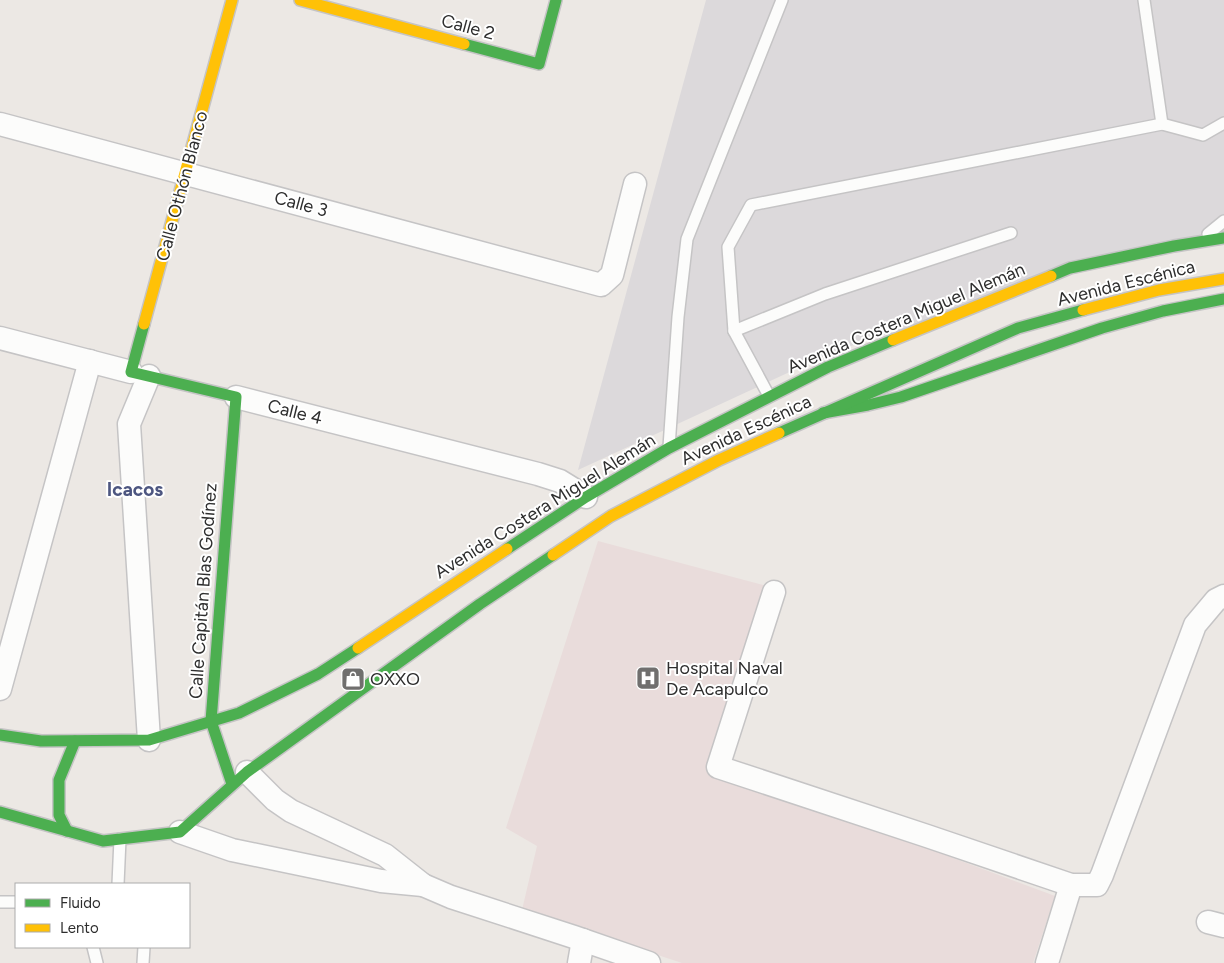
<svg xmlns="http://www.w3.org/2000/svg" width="1224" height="963" font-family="Figtree,sans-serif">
  <rect width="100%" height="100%" fill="#ece8e4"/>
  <!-- industrial -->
  <polygon fill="#dcd9db" points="706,0 1224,0 1224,242 1054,278 833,352 578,470"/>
  <!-- medical -->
  <polygon fill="#e9dcdb" points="598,541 771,587 715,769 1055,896 1033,963 682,963 522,910 537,846 506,828"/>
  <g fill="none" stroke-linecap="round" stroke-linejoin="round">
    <!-- lane casing -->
    <g stroke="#c5c4c5" stroke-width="14">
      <g id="lane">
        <polyline points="1144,0 1162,124 1203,135 1224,123"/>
        <polyline points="1208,234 1224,221"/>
        <polyline points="734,331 825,294 1011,233"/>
        <polyline points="769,396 734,331 728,247 751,205 1162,124"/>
        <polyline points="669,447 678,317 687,239 782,0"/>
        <polyline points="118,884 120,839"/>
        <polyline points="0,902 16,902"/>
        <polyline points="93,947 97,963"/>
        <polyline points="143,963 144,947"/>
      </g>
    </g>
    <!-- street casing -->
    <g stroke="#c5c4c5" stroke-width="25">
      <g id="street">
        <polyline points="0,124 601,285 612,275 635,184"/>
        <polyline points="0,338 131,372"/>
        <polyline points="149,376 129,424 149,740"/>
        <polyline points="236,397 538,474 560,481 586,497"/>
        <polyline points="774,592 718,767 927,836 1071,885 1097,885 1102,875 1195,625 1216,600 1224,596"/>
        <polyline points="0,689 90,361"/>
        <polyline points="247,772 275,800 291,811 385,855 423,885 451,897 574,937 649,963"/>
        <polyline points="180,832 232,850 381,881 423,885"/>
        <polyline points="1208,922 1224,926"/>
        <polyline points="579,963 583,940"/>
        <polyline points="1047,963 1071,885"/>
      </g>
    </g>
    <!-- fast casing -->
    <g stroke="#c5c4c5" stroke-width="14">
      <g id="fast">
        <polyline points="464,44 539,64 556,0"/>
        <polyline points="1051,276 1070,268 1174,246 1224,238"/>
        <polyline points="144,324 131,372 236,397 211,721 232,784"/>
        <polyline points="823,413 868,405 901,397 1102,328 1163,311 1224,299"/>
        <polyline points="779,433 1018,328 1083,310"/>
        <polyline points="507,549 586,497 669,448 828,367 893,340"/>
        <polyline points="0,735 41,741 149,740 239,713 318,674 358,648"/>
        <polyline points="0,812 103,841 180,832 247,772 480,604 553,555"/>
        <polyline points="67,831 59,815 59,780 75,741"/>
      </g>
    </g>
    <!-- slow casing -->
    <g stroke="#c5c4c5" stroke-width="14">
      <g id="slow">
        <polyline points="300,0 464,44"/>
        <polyline points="1083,310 1159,290 1224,279"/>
        <polyline points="144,324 232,0"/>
        <polyline points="893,340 1051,276"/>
        <polyline points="553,555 611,516 719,460 779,433"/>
        <polyline points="358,648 507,549"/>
      </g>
    </g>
    <!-- lane -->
    <use href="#lane" stroke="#fcfcfb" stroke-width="11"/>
    <!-- street -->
    <use href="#street" stroke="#fcfcfb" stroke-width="22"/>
    <!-- fast -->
    <use href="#fast" stroke="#4caf50" stroke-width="11"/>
    <!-- slow -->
    <use href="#slow" stroke="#ffc107" stroke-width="11"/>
  </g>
  <!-- icons -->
  <defs>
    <g id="hospital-square" transform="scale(1.25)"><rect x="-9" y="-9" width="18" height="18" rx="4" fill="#706f6e" stroke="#fff"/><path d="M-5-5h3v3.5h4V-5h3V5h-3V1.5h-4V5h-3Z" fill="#fff"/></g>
    <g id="shop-square" transform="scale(1.25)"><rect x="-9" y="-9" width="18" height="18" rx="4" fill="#706f6e" stroke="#fff"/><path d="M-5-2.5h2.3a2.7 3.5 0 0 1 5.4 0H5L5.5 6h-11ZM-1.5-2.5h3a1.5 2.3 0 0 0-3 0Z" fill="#fff"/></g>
  </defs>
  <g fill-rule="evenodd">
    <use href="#hospital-square" x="648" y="678"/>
    <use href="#shop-square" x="353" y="679"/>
  </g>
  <g text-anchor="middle" stroke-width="4" stroke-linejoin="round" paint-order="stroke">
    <!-- street labels -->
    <g font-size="18" fill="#2e2e2e" stroke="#fff">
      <text transform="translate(468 27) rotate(15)" y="6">Calle 2</text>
      <text transform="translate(182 186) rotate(-75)" y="6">Calle Othón Blanco</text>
      <text transform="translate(301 204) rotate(15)" y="6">Calle 3</text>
      <text transform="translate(1126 283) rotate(-14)" y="6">Avenida Escénica</text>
      <text transform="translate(906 318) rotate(-23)" y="6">Avenida Costera Miguel Alemán</text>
      <text transform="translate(295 412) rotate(14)" y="6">Calle 4</text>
      <text transform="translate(746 430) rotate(-25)" y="6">Avenida Escénica</text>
      <text transform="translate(545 506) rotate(-32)" y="6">Avenida Costera Miguel Alemán</text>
      <text transform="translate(203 591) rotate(-86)" y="6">Calle Capitán Blas Godínez</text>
    </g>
    <!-- poi labels -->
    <g font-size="18" fill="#2e2e2e" stroke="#fff" text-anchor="start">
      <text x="666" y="674">Hospital Naval<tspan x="666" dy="21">De Acapulco</tspan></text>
      <text x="370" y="685">OXXO</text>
    </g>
    <!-- neighbourhood labels -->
    <g font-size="19" font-weight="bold" fill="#4d5680" stroke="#fff">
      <text x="135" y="496">Icacos</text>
    </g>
  </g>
  <!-- legend -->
  <rect x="15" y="883" width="175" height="65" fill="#ffffff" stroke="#ababab"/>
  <rect x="25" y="899" width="25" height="8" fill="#4caf50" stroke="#ababab"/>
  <text x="60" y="908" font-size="15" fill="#2e2e2e">Fluido</text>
  <rect x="25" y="924" width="25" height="8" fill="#ffc107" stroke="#ababab"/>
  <text x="60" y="933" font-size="15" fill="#2e2e2e">Lento</text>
</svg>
